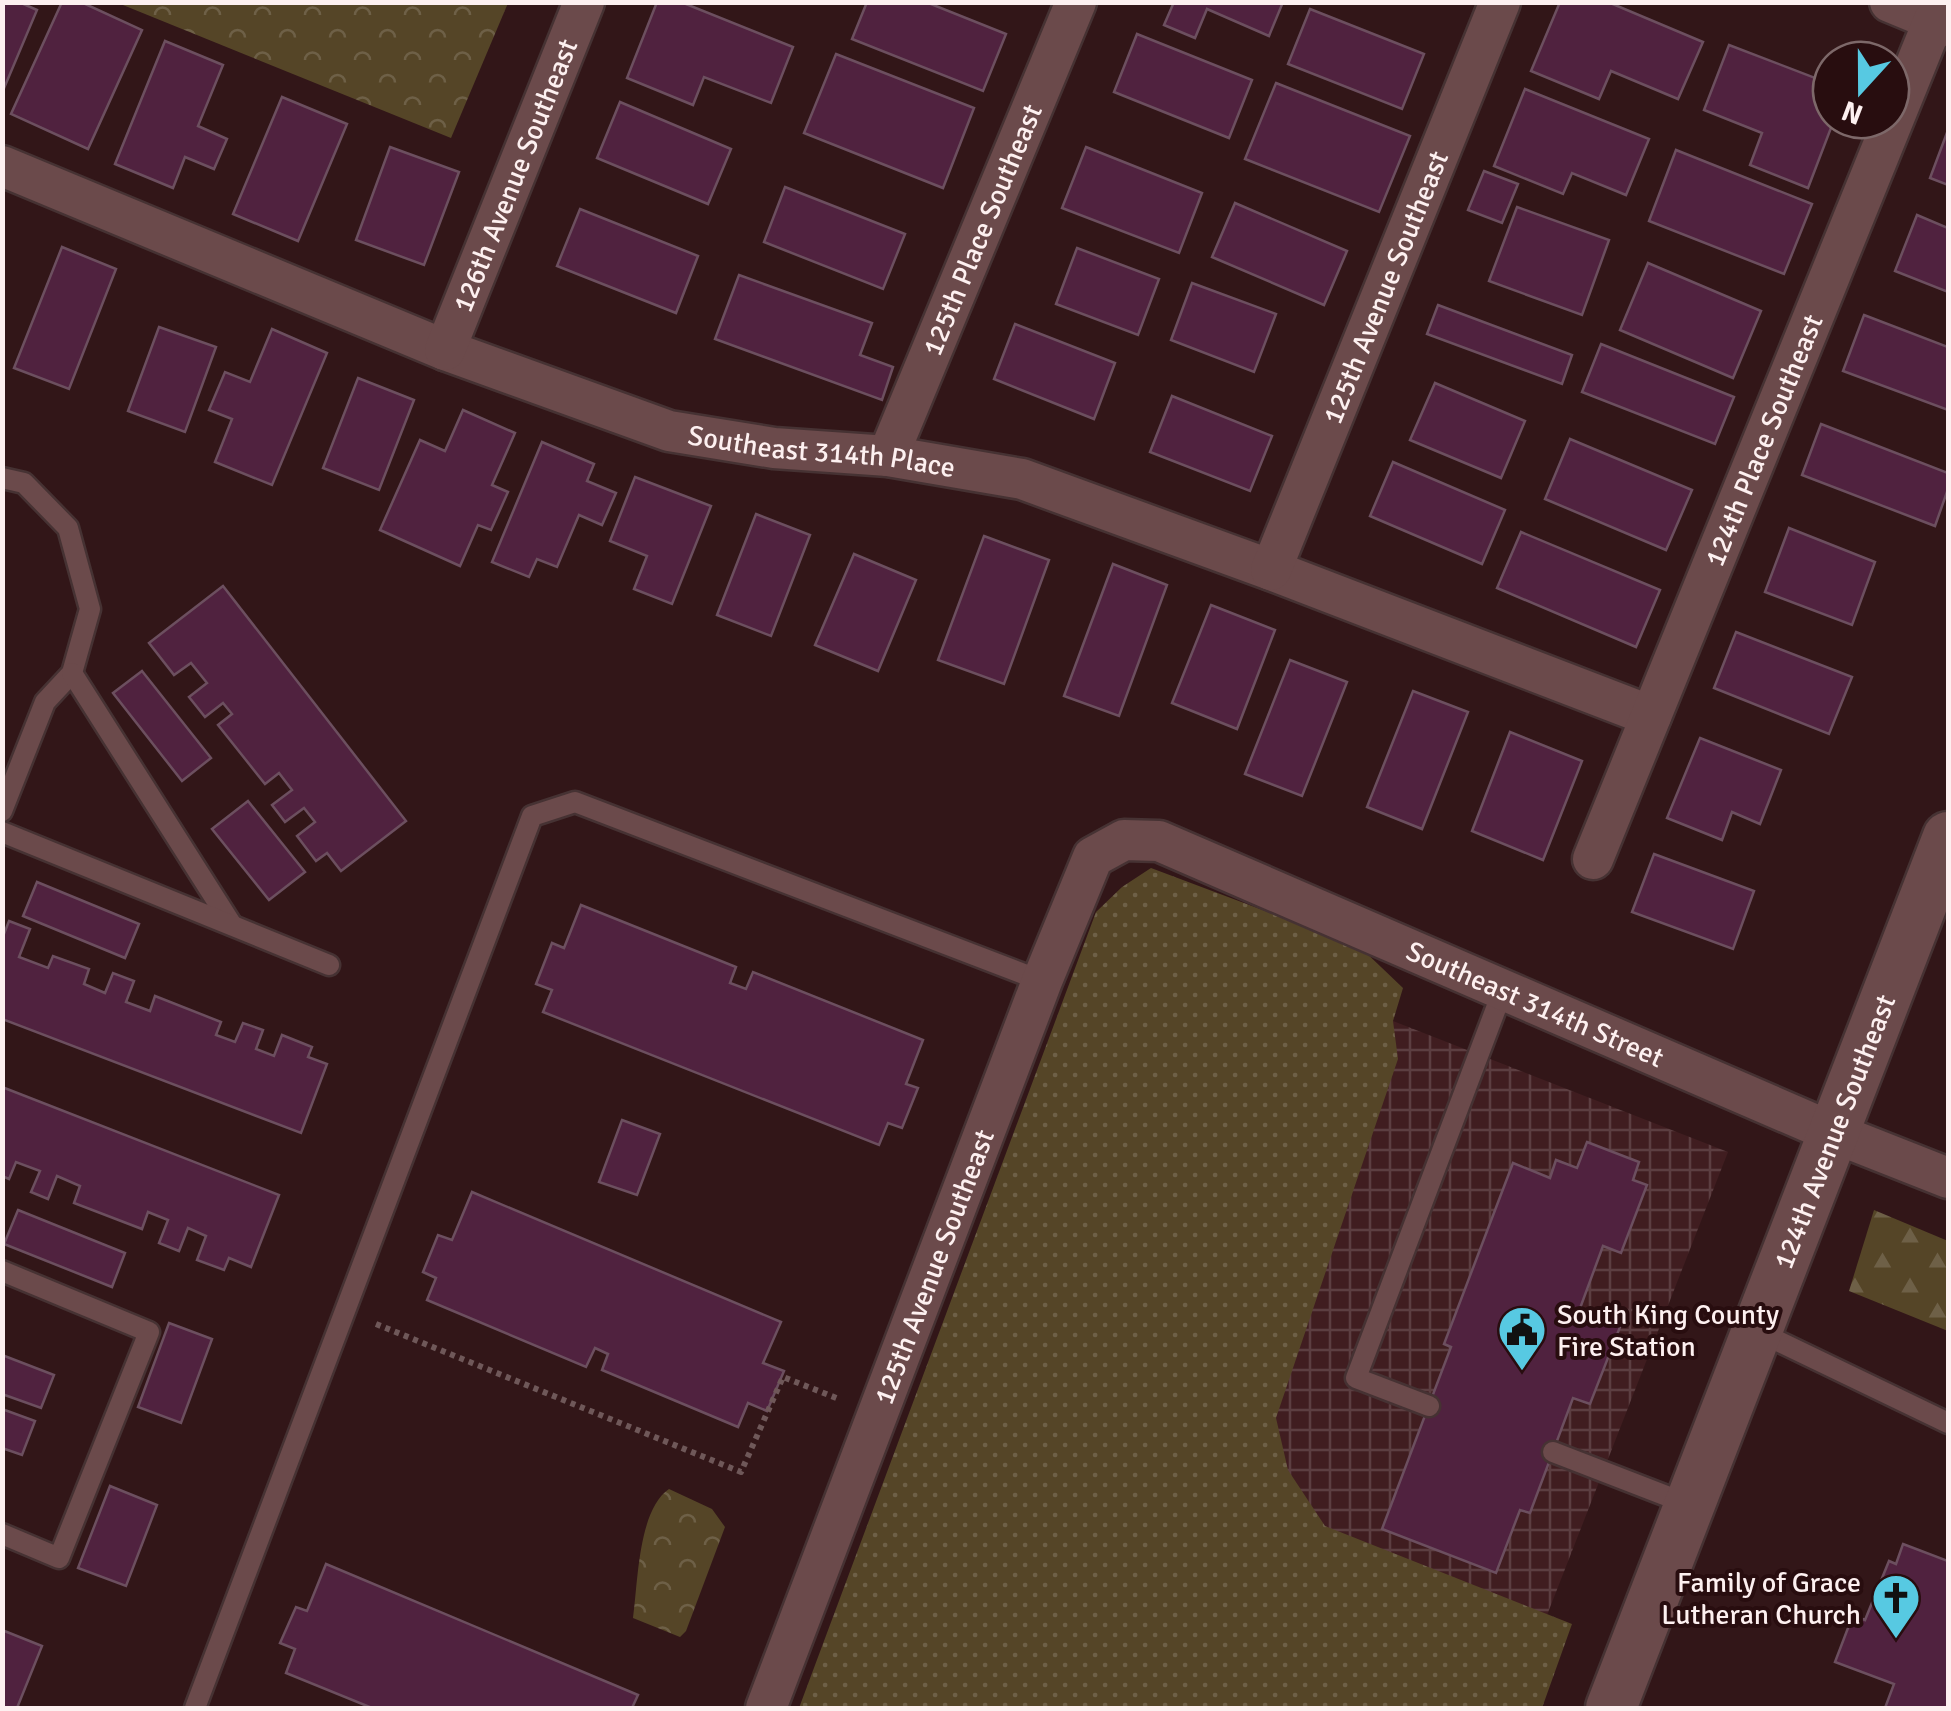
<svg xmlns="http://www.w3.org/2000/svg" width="1951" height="1711" font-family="Signika,sans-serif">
  <defs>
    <pattern id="industrial-grid" width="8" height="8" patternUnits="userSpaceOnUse" patternTransform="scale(2.5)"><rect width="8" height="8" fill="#401d20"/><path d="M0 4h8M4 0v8" fill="none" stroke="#5c3e41"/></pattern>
    <pattern id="grass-dots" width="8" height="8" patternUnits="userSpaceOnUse" patternTransform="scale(2.5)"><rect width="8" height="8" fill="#554527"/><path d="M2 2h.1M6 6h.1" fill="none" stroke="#6e6047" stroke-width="1.8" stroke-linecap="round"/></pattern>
    <pattern id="forest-firs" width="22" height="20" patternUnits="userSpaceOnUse" patternTransform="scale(2.5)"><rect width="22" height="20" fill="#554527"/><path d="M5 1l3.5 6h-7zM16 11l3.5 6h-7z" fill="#6e6047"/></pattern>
    <pattern id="park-crowns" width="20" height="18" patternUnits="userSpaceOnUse" patternTransform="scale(2.5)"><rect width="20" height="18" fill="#554527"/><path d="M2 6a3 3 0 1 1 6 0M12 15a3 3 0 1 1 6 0" fill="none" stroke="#6e6047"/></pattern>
  </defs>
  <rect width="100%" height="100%" fill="#321618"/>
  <!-- industrial -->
  <polygon fill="url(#industrial-grid)" points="1393,1021 1728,1152 1531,1656 1197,1526"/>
  <!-- grass -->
  <polygon fill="url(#grass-dots)" points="1151,868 1359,946 1403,988 1393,1021 1398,1059 1276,1418 1288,1470 1325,1526 1572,1624 1542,1708 799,1708 1096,912 1122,887"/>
  <!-- forest -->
  <polygon fill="url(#forest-firs)" points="1874,1210 1948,1241 1948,1331 1849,1291"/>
  <!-- park -->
  <g fill="url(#park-crowns)">
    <polygon points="118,3 508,3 451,138"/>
    <path d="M669,1489L712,1509L725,1527L686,1631L680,1637L633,1618C638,1583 638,1510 669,1489Z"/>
  </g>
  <!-- building -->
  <g fill="#50223f" stroke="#6c4f5f" stroke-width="2.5">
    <polygon points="2,2 19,2 37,10 2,93"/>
    <polygon points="62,2 81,2 142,30 88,149 11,114"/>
    <polygon points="657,2 681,2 793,47 771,103 704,77 693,105 627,78"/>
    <polygon points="867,2 926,2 1006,34 983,91 852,39"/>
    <polygon points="1174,2 1283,2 1269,36 1207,9 1195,38 1164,25"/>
    <polygon points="1560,2 1608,2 1703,42 1678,99 1611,71 1599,99 1531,71"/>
    <polygon points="1310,9 1424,54 1402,109 1288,64"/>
    <polygon points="1137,34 1252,80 1229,138 1114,92"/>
    <polygon points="165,41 223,65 198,126 227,139 214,169 185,157 173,188 115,164"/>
    <polygon points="1729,45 1831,84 1831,120 1834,120 1808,188 1750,165 1762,133 1704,110"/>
    <polygon points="836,54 974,108 943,188 804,133"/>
    <polygon points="1276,83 1410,136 1379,212 1245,159"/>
    <polygon points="1525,89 1649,139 1626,195 1572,173 1563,194 1494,166"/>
    <polygon points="282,97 347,124 298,241 233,214"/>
    <polygon points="620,102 731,149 708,204 597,158"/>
    <polygon points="1948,130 1948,185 1930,178"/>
    <polygon points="390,147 459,172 424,265 356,240"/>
    <polygon points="1086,147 1202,193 1179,253 1062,208"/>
    <polygon points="1676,150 1812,204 1784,274 1649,221"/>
    <polygon points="1484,171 1518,184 1502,223 1468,210"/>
    <polygon points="785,187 905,234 883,289 764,242"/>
    <polygon points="1235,203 1347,251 1324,305 1212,257"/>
    <polygon points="1517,207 1609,240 1582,315 1489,281"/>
    <polygon points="580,209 698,256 676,313 557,266"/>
    <polygon points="1917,215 1948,228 1948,292 1895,271"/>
    <polygon points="62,247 116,269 69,389 14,368"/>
    <polygon points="1077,248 1159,279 1138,335 1056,304"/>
    <polygon points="1648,263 1761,311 1733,378 1620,330"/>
    <polygon points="739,275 872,323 860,355 893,367 882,400 715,339"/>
    <polygon points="1192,283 1276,314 1254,372 1171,340"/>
    <polygon points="1438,305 1572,355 1562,384 1427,334"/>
    <polygon points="1864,315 1948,347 1948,410 1843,371"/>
    <polygon points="1015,324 1115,363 1094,419 994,379"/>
    <polygon points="159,327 216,347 185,432 128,411"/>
    <polygon points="272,329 327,353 272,485 215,462 232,419 209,410 225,372 250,382"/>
    <polygon points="1601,344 1734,397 1715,444 1582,392"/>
    <polygon points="358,378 414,400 379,490 323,468"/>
    <polygon points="1435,383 1525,421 1501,478 1410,440"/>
    <polygon points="1172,396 1272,436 1250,491 1150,452"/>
    <polygon points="463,410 515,433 492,485 508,492 491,530 478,525 460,566 380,530 420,440 445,451"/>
    <polygon points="1821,424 1948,473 1948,489 1935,526 1802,475"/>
    <polygon points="1570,439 1692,490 1666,550 1545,499"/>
    <polygon points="542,442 594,464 587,481 616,493 602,525 579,515 557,567 537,559 529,577 492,562"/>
    <polygon points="1393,462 1505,510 1482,564 1370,516"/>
    <polygon points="635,477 711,506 672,604 634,589 647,556 610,541"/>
    <polygon points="756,514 810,535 771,636 717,615"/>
    <polygon points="1789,528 1875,562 1852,625 1765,592"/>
    <polygon points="1521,532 1660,590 1636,647 1497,588"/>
    <polygon points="984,536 1049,560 1004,684 938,660"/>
    <polygon points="854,554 916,580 878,671 815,645"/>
    <polygon points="1113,564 1167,585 1119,716 1064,696"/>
    <polygon points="223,586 406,821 341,871 327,853 316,861 297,836 315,822 304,808 285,822 272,805 292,790 279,773 265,784 218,725 232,714 223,703 205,717 189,697 207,683 191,663 174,675 149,643"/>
    <polygon points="1211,605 1275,630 1237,729 1172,703"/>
    <polygon points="1736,632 1852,677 1829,734 1714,688"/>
    <polygon points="1290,660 1347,682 1302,796 1245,774"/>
    <polygon points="142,671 211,758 182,781 113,693"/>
    <polygon points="1413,691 1468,712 1422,829 1367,807"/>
    <polygon points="1510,732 1582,761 1543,860 1472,831"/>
    <polygon points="1700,738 1781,770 1760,824 1732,812 1722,840 1667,818"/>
    <polygon points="248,801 305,872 269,900 212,829"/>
    <polygon points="1654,854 1754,891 1733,949 1632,912"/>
    <polygon points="37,882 139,924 125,958 23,916"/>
    <polygon points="581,905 736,967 730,983 746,989 753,972 923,1040 906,1084 918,1088 902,1128 888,1123 879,1145 543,1012 552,990 536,984 552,943 564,948"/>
    <polygon points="9,921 30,929 19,957 48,968 53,956 89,969 84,984 105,993 113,973 134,981 126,1002 150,1011 155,996 221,1022 216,1035 235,1042 243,1023 263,1030 256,1049 274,1056 282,1035 312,1047 308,1057 327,1064 301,1133 2,1019 2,939"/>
    <polygon points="2,1087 279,1195 251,1267 229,1258 224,1270 197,1260 206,1236 188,1228 179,1251 159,1243 168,1220 148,1212 142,1229 74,1203 80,1186 57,1176 48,1199 31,1192 40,1171 16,1162 9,1179 2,1176"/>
    <polygon points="622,1120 660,1134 637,1195 599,1182"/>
    <polygon points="1587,1142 1639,1162 1633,1180 1647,1185 1621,1253 1603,1246 1579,1311 1620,1327 1590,1404 1573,1398 1530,1513 1520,1510 1496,1573 1382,1529 1451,1347 1444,1344 1513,1163 1550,1178 1556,1160 1577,1168"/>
    <polygon points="472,1192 781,1322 763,1363 784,1371 767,1411 748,1403 738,1427 602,1370 608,1354 595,1348 586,1367 427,1300 436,1278 423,1272 438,1235 452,1240"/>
    <polygon points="18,1210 125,1253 112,1287 4,1244"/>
    <polygon points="169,1323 212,1339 181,1423 138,1407"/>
    <polygon points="2,1355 54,1375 41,1408 2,1394"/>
    <polygon points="2,1409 35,1421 22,1455 2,1448"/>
    <polygon points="110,1486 157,1505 126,1586 78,1568"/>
    <polygon points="1903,1544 1948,1561 1948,1708 1885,1708 1894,1684 1835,1662 1853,1615 1865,1620 1889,1561 1896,1564"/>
    <polygon points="326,1564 638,1695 632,1708 372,1708 286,1673 295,1649 280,1643 296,1607 307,1611"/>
    <polygon points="2,1630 42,1646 17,1708 2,1708"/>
  </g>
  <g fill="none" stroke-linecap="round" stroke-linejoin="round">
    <!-- service casing -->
    <g stroke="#463233" stroke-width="25">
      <g id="service">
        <polyline points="2,478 24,483 68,528 90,609 72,673 45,702 2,811"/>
        <polyline points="72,673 232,925"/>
        <polyline points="2,832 329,965"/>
        <polyline points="2,1271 149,1332 59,1558 2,1534"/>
        <polyline points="1757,1331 1948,1423"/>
        <polyline points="1429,1406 1356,1378 1503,990"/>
        <polyline points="1553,1452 1690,1505"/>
        <polyline points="195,1708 532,816 575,802 1042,981"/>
      </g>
    </g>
    <!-- minor casing -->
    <g stroke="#463233" stroke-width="45">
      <g id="minor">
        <polyline points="1890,2 1948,26"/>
        <path id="s1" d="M2,166L445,350L669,431L774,448L888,456L1022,479L1271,570L1651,716"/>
        <path id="s2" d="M445,350L584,2"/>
        <path id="s3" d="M888,456L1076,2"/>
        <path id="s4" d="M1271,570L1500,2"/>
        <path id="s5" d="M1593,859L1934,20"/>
        <path id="s6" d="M766,1708L1042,981L1093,857L1124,840L1159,841L1834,1133L1948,1178"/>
      </g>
    </g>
    <!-- tertiary casing -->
    <g stroke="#463233" stroke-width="55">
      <g id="tertiary">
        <path id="s7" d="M1611,1708L1948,837"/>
      </g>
    </g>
    <!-- path -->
    <polyline stroke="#6f5859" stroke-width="6" stroke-dasharray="5 5" stroke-linecap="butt" points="376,1324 741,1472 783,1377 839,1399"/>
    <!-- service -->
    <use href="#service" stroke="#6b4a4b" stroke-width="20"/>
    <!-- minor -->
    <use href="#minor" stroke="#6b4a4b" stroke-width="40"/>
    <!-- tertiary -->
    <use href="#tertiary" stroke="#6b4a4b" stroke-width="50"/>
  </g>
  <!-- icons -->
  <defs>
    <g id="civic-pin" transform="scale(2.5)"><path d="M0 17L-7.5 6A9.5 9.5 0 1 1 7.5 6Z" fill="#57c9e2" stroke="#280d0f"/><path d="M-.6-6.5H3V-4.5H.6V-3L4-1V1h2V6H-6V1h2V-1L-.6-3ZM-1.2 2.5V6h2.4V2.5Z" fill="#111"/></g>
    <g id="church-pin" transform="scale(2.5)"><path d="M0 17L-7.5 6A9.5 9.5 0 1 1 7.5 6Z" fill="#57c9e2" stroke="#280d0f"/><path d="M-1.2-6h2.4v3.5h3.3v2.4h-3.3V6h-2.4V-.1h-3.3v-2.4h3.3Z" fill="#111"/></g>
  </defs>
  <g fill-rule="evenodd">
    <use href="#civic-pin" x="1522" y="1330"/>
    <use href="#church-pin" x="1896" y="1598"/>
  </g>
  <g text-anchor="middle" stroke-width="8" stroke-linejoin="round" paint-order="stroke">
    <!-- street labels -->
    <g font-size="28" fill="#fdf0f0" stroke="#280d0f">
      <text dy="10" stroke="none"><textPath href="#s2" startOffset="188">126th Avenue Southeast</textPath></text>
      <text dy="10" stroke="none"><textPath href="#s3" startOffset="245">125th Place Southeast</textPath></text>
      <text dy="10" stroke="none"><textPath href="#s4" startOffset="305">125th Avenue Southeast</textPath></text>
      <text dy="10" stroke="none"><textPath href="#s5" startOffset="452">124th Place Southeast</textPath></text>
      <text dy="10" stroke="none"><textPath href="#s1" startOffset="872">Southeast 314th Place</textPath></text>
      <text dy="10" stroke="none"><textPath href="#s6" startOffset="1392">Southeast 314th Street</textPath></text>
      <text dy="10" stroke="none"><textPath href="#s7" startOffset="618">124th Avenue Southeast</textPath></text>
      <text dy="10" stroke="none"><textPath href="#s6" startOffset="472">125th Avenue Southeast</textPath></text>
    </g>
    <!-- poi labels -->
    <g font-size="28" fill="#fdf0f0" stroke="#280d0f" text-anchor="start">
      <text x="1557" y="1324">South King County<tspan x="1557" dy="32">Fire Station</tspan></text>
      <text x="1861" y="1592" text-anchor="end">Family of Grace<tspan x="1861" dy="32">Lutheran Church</tspan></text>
    </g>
  </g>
  <!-- border -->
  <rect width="1951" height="1711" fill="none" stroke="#fdf0f0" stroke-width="10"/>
  <!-- north arrow -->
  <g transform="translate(1861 90) rotate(201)"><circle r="48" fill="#280d0f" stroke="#7d6869" stroke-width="2.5"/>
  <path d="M0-8L18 38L0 25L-18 38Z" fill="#57c9e2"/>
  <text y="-15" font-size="28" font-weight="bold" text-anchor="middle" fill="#fdf0f0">N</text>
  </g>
</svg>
